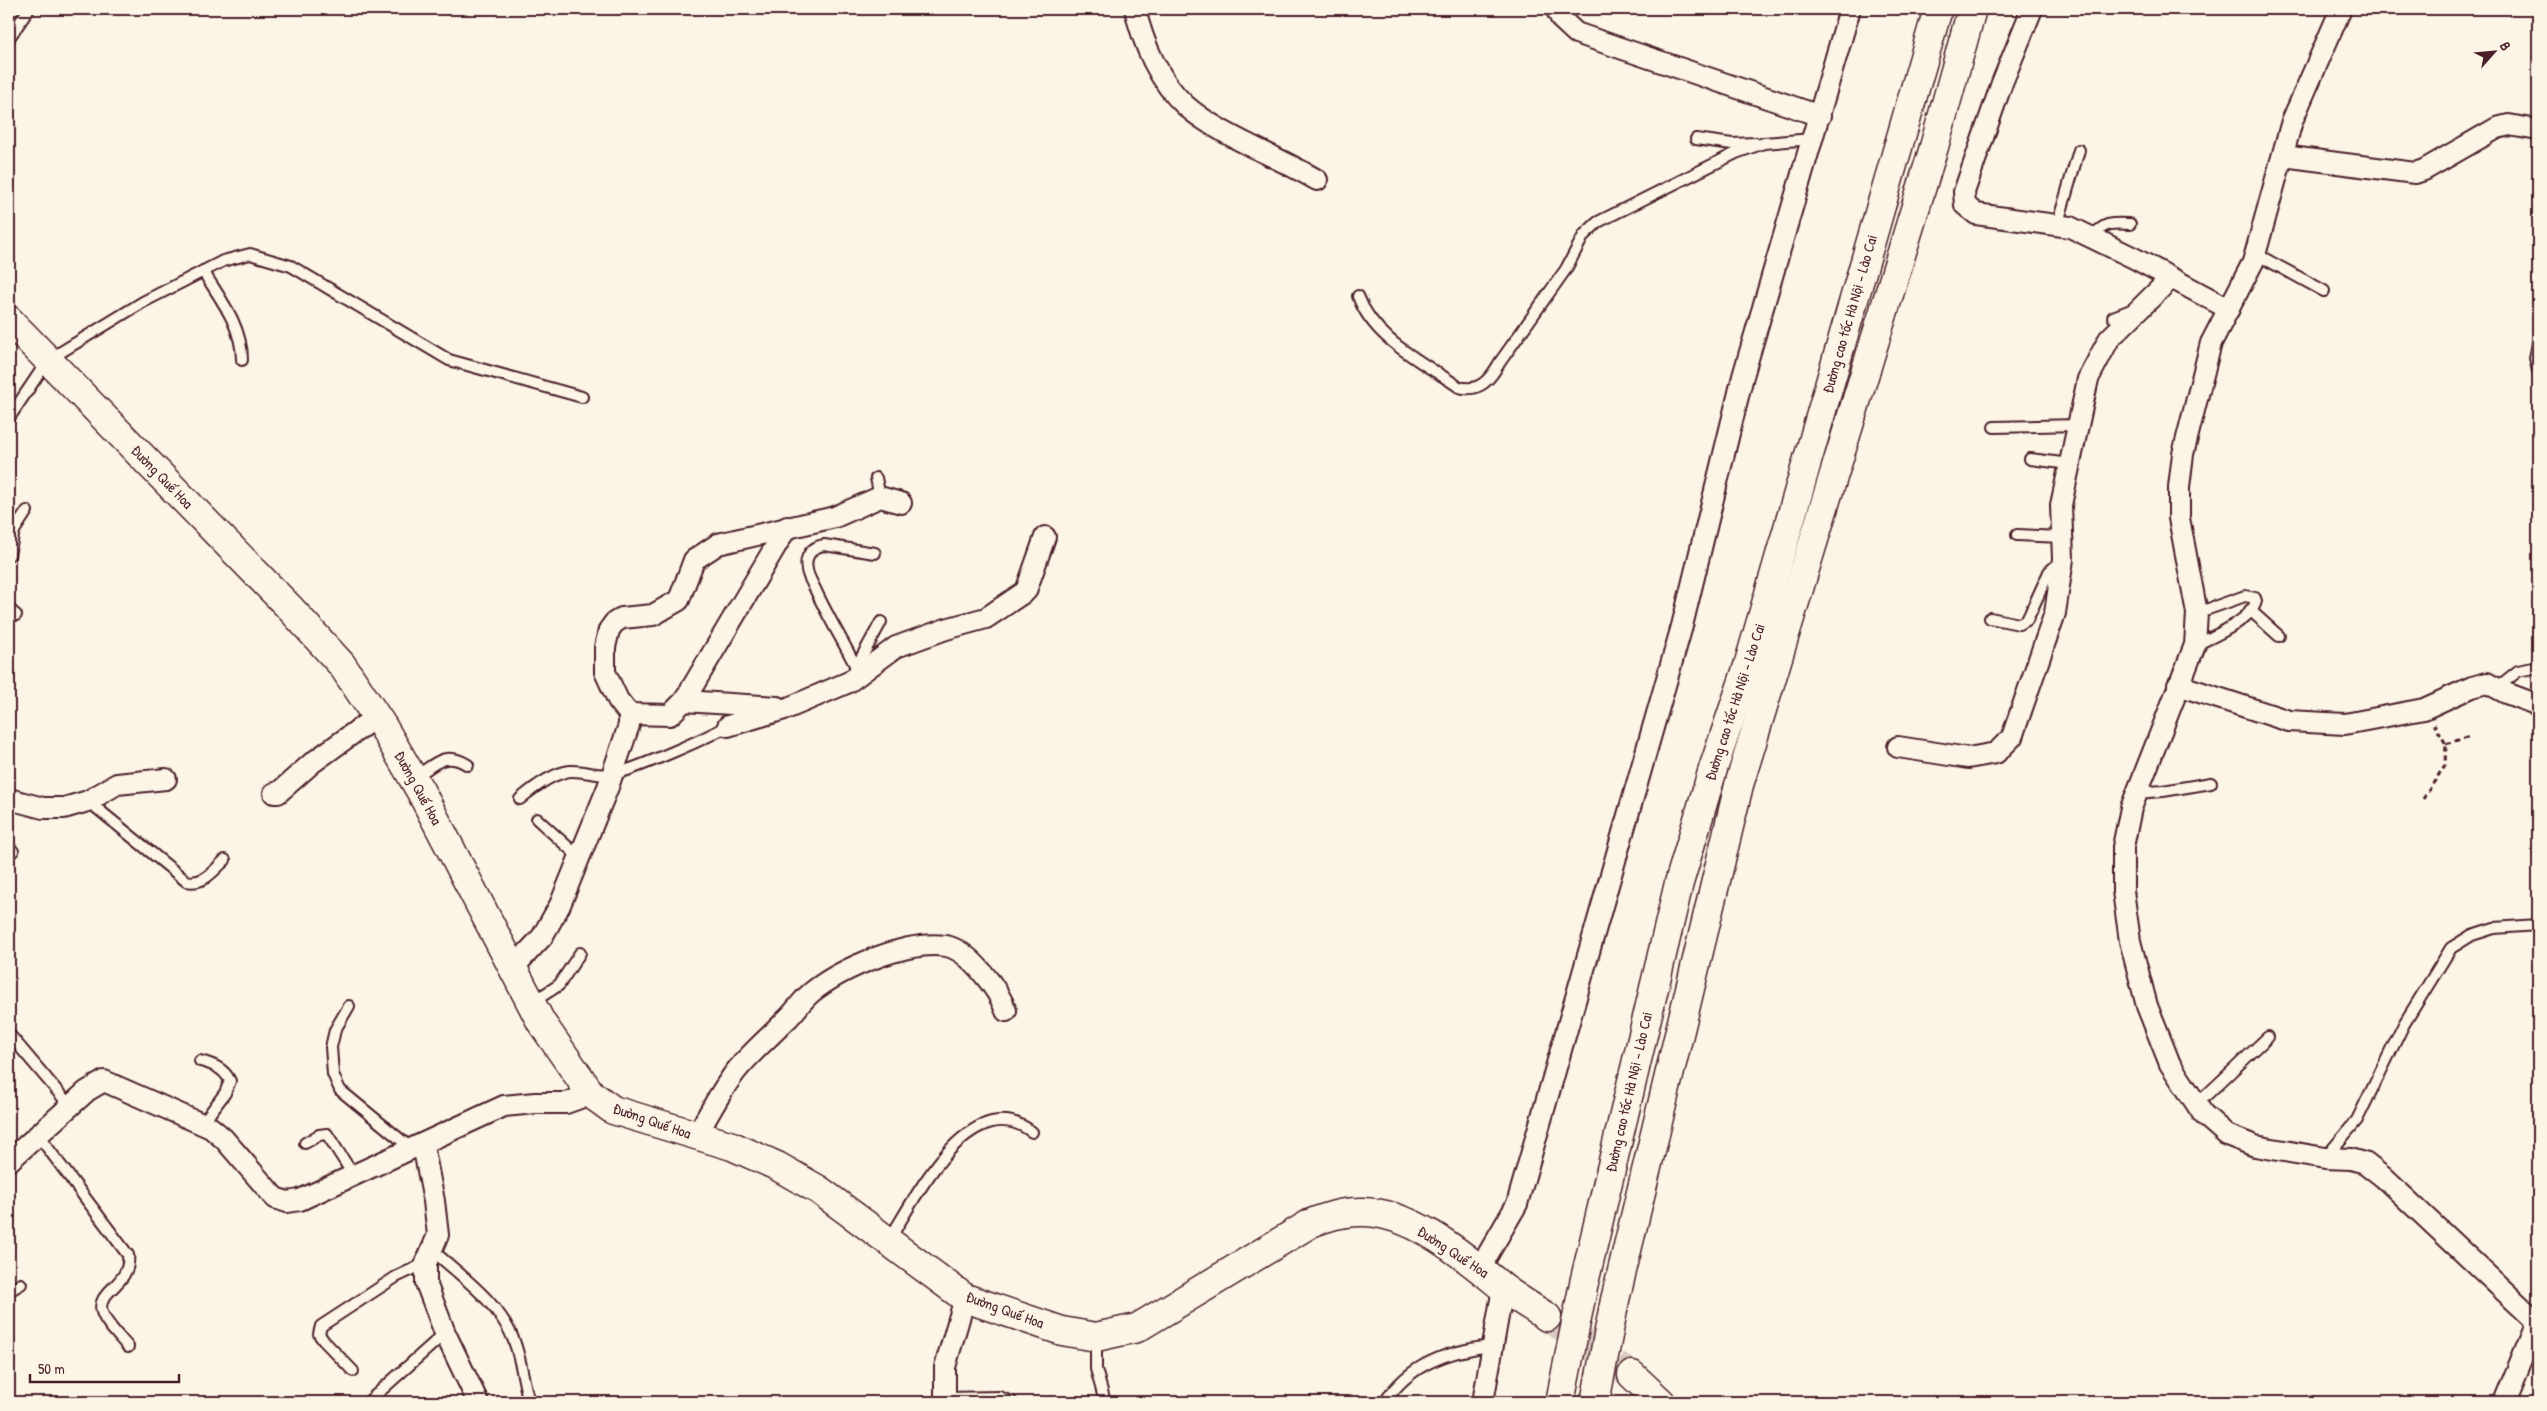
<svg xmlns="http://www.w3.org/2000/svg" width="2547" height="1411" font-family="'Patrick Hand',sans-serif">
  <rect width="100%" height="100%" fill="#fcf5e5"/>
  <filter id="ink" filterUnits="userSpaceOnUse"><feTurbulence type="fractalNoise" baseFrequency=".02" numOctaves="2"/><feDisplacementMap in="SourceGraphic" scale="10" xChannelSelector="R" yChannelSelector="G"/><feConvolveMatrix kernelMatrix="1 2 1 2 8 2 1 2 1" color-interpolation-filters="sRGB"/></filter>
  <g filter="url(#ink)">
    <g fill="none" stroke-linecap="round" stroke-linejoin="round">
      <!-- secondary-tunnel -->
      <polyline stroke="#d8cac0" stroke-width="28" stroke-dasharray="28 14" stroke-linecap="butt" points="1547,1317 1632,1375"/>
      <!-- lane casing -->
      <g stroke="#4a1f2b" stroke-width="14">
        <g id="lane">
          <polyline points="9,38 29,9"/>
          <polyline points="1696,139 1732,144 1755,143"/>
          <polyline points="2057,226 2079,150"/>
          <path d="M2093,238C2102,222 2113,223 2130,224"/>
          <polyline points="2256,254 2324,291"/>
          <path d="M203,271C221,300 242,326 242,360"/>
          <path d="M1358,296C1374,340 1423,362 1459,387C1480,393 1491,378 1500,362L1566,269L1584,235L1598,222L1736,153L1764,143L1812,139"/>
          <polyline points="2113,317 2131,310"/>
          <polyline points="2538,343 2535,358 2538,371"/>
          <polyline points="9,418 48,360 143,302 223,261 250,254 291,266 449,360 582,397"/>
          <polyline points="1994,427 2078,425"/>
          <polyline points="2030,459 2070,464"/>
          <polyline points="876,478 880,497"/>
          <polyline points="9,527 14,531 27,511"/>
          <polyline points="2017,535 2062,537"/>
          <polyline points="9,555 14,531"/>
          <polyline points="9,609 16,615"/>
          <polyline points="2250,610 2279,636"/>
          <polyline points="1990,618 2019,624 2027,620 2049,572 2061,561"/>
          <path d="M2195,645C2211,638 2252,620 2256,601L2255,598L2245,596L2197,613"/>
          <path d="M856,667C843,641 828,617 816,591C813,584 808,577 807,570C804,556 812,547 824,545L875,553"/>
          <polyline points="854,671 881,622"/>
          <polyline points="2498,687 2518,671 2538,667"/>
          <path d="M414,778C434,765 444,750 468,765"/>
          <polyline points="2136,793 2163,791 2211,783"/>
          <path d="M520,799C533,788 553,773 570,771C584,770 599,777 613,774C629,772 718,734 729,724"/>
          <path d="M88,801L186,881C204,885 213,871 225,860"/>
          <polyline points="537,819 579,857"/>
          <polyline points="9,850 13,851"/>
          <polyline points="531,1003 559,985 580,953"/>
          <polyline points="349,1006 335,1030 331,1047 333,1074 340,1090 412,1149"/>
          <polyline points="9,1034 70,1106"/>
          <path d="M200,1061C212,1064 224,1068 230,1081L225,1093L202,1124"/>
          <polyline points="2197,1104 2268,1037"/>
          <path d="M38,1135L128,1255C132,1285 95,1291 102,1312C106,1324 119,1336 128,1347"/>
          <polyline points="305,1143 319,1135 327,1134 354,1176"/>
          <polyline points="2326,1157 2357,1120 2404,1024 2451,948 2472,935 2494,928 2538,925"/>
          <path d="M889,1240C915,1199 970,1085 1032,1132"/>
          <path d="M432,1250C461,1276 500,1303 514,1341C521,1359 523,1380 528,1398"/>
          <polyline points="9,1291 21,1284"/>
          <polyline points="1096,1338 1096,1369 1105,1402"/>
          <polyline points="353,1371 323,1340 319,1334 321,1326 396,1277 426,1263"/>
          <polyline points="945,1398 999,1397 1012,1402"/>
          <polyline points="368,1402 445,1333"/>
          <path d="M1385,1402C1409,1364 1448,1351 1491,1346"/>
        </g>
      </g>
      <!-- street casing -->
      <g stroke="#4a1f2b" stroke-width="24">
        <g id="street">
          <path d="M1135,9C1143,43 1159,82 1186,106C1219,135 1277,156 1317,180"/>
          <polyline points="1556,9 1562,20 1576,33 1820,116"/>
          <polyline points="2032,9 2002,83 1964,192 1965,205 1976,214 2070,227 2134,258 2229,309"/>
          <polyline points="2341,9 2292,121 2253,262 2211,343 2183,454 2179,487 2179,518 2197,613 2195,645 2131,808 2123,847 2123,891 2130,941 2147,1006 2170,1064 2203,1114 2227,1135 2255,1146 2325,1158 2351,1159 2365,1163 2383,1177 2537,1322"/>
          <polyline points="2283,156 2415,173 2424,170 2497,128 2509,125 2538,130"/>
          <polyline points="2178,685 2289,721 2345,724 2424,709 2472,687 2487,683 2506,693 2538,705"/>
          <polyline points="684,701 777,707"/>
          <polyline points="629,714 670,715 684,701 787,527"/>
          <polyline points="728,726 788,708 849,682 896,647 946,629 986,618 1026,591 1045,537"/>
          <polyline points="1898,747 1968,758 1996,753 2012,737 2055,613 2063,559 2061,505 2088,379 2109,339 2171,278"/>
          <polyline points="274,793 278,793 312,763 377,716"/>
          <polyline points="9,799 43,808 64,808 88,801 117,784 166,779"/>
          <polyline points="513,968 542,937 560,905 608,787 629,725 629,714 618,700 605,672 605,647 609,630 614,623 622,618 653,615 679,600 694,560 718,544 835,517 880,497 901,503"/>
          <path d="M696,1137C707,1117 718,1096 731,1078C743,1059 770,1037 786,1020C795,1012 802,1000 812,992C842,968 907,940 946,946C969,950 999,990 1006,1011"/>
          <polyline points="423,1145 434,1201 438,1235 426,1263 426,1283 445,1333 478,1402"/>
          <polyline points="9,1161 87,1091 104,1081 211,1128 224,1139 275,1198 287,1202 300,1200 504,1106 535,1103 566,1103 591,1094"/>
          <polyline points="1480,1268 1517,1204 1682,626 1743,376 1850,9"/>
          <polyline points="945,1402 945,1367 965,1298"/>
          <polyline points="1483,1402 1503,1288"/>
          <polyline points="2504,1402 2538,1319"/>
        </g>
      </g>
      <!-- secondary casing -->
      <g stroke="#4a1f2b" stroke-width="31">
        <g id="secondary">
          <path d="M9,320L289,607L342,665L382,725L421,792L541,1022L591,1094L613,1110L732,1146L777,1166L819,1190L965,1298L1062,1331L1096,1337L1137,1328L1311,1223C1327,1217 1341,1212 1359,1212C1411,1210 1464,1256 1502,1287C1516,1298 1532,1307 1547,1317"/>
          <polyline points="1632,1375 1661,1402"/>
        </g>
      </g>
      <!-- highway casing -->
      <g stroke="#4a1f2b" stroke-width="31">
        <g id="highway">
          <polyline points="1560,1402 1584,1283 1679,883 1713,769 1748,666 1938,9"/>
          <polyline points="1595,1402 1615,1300 1739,785 1934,147 1972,9"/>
        </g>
      </g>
      <!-- path -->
      <g stroke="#4a1f2b" stroke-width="3" stroke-dasharray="5 4" stroke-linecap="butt">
        <polyline points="2446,744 2470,736"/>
        <polyline points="2423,799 2445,765 2446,744 2434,724"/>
      </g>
      <!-- lane -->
      <use href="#lane" stroke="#fcf5e5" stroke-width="10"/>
      <!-- street -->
      <use href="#street" stroke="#fcf5e5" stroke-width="20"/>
      <!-- secondary -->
      <use href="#secondary" stroke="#fcf5e5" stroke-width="28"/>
      <!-- highway -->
      <use href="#highway" stroke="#fcf5e5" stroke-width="28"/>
    </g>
  </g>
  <g text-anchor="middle" stroke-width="4.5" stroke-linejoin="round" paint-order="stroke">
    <!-- street labels -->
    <g font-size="15" fill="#4a1f2b" stroke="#fcf5e5">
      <text transform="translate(1850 314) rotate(-74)" y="5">Đường cao tốc Hà Nội - Lào Cai</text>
      <text transform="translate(162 477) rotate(46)" y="5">Đường Quế Hoa</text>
      <text transform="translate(1735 702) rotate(-72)" y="5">Đường cao tốc Hà Nội - Lào Cai</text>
      <text transform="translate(418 788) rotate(61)" y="5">Đường Quế Hoa</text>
      <text transform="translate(1629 1092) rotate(-77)" y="5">Đường cao tốc Hà Nội - Lào Cai</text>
      <text transform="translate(652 1121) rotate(19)" y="5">Đường Quế Hoa</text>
      <text transform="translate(1453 1252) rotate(33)" y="5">Đường Quế Hoa</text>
      <text transform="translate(1005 1310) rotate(20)" y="5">Đường Quế Hoa</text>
    </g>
  </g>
  <!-- margin -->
  <rect width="2547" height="1411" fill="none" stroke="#fcf5e5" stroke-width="30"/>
  <rect x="15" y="15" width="2517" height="1381" fill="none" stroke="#4a1f2b" stroke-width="2" filter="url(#ink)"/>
  <!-- north arrow -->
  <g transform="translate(2494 52) rotate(63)" stroke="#fcf5e5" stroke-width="4" paint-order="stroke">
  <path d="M0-4L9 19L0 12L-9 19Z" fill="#4a1f2b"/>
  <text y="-8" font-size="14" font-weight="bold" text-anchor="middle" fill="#4a1f2b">B</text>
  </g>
  <!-- scale -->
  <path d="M30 1374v8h149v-8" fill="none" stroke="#4a1f2b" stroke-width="2.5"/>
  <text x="38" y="1374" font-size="15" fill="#4a1f2b" stroke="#fcf5e5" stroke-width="4" paint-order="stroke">50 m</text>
</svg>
